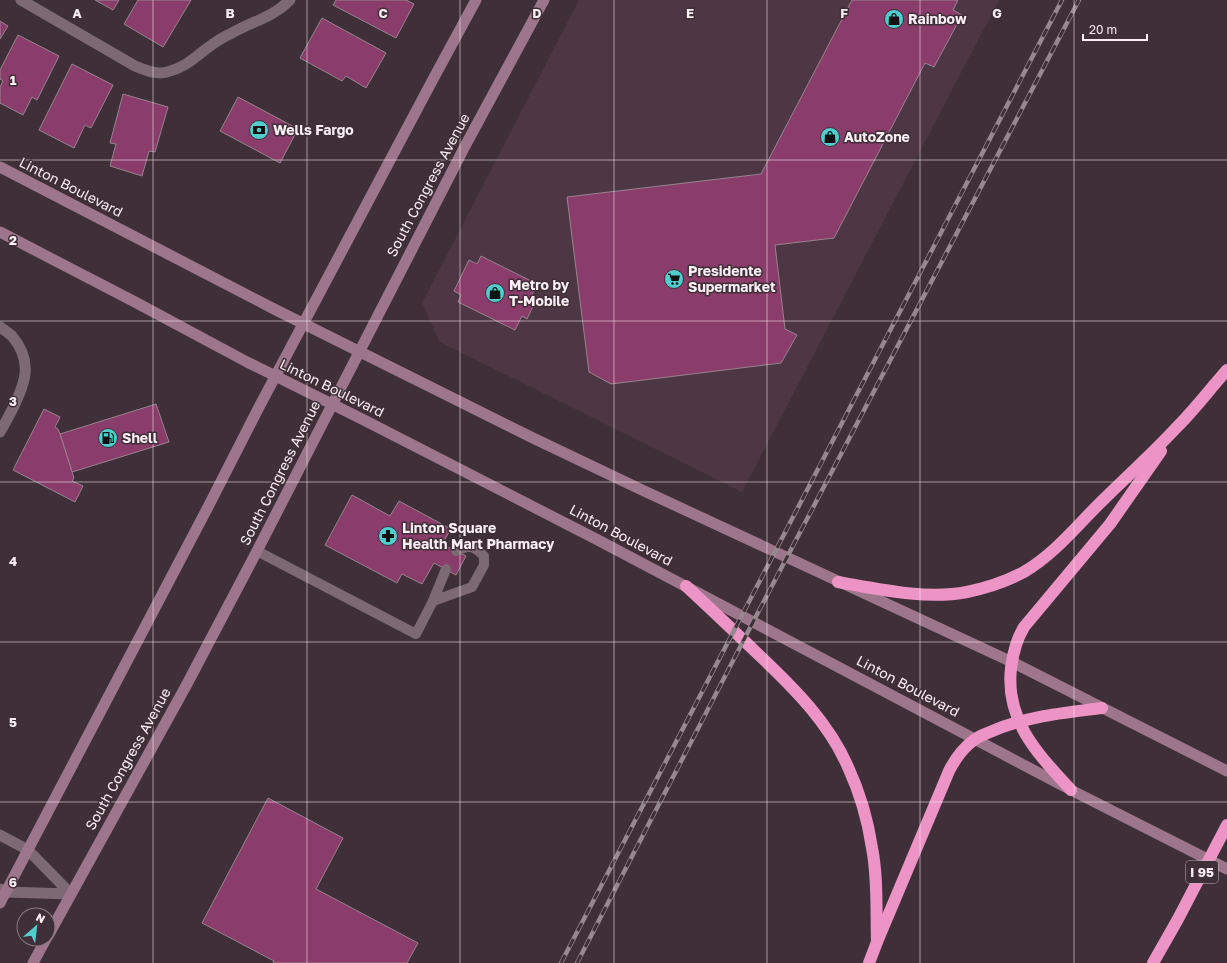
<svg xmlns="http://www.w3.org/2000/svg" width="1227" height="963" font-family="'Golos Text',sans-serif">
  <rect width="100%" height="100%" fill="#3f2f38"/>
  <!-- built -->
  <polygon fill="#4e3744" points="579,0 999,0 742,492 440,342 422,303"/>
  <!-- building -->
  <g fill="#8a3c6b" stroke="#97848e">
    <polygon points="95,0 119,0 113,10"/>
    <polygon points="138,0 191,0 163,47 124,24"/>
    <polygon points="336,0 406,0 414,4 396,38 333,5"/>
    <polygon points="852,0 958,0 953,10 962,15 934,67 925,63 834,238 775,245 785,329 797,335 781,363 611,384 589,372 567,197 761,174"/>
    <polygon points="322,18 386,53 366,88 346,76 342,81 300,58"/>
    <polygon points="0,21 8,26 0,39"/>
    <polygon points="18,35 59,56 37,100 32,97 23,115 0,103 0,87 3,81 0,79 0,70"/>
    <polygon points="72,64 113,85 91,128 85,125 74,148 39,130"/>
    <polygon points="123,94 168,107 155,152 149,151 142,176 110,166 116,144 110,143"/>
    <polygon points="238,97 298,129 280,163 220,131"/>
    <polygon points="481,256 537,284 530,299 535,302 527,319 522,316 515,330 458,302 461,295 454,291 469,260 477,264"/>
    <polygon points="156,404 169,442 72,472 60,434"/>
    <polygon points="44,409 60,417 55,427 58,429 60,434 74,478 72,481 83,486 75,502 13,470"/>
    <polygon points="352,495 390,516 399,501 451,529 442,544 466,556 456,575 434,563 422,584 402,574 397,583 325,545"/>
    <polygon points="268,798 343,838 316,889 418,943 407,963 273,963 274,961 202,923"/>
  </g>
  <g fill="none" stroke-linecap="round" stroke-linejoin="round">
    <!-- service -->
    <g stroke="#7c6973" stroke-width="10">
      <polyline points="257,551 416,634 433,601"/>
      <path d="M446,569L433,601L472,587L484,565V556C473,545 469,545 456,551"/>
    </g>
    <!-- minor -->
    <g stroke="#7c6973" stroke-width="11">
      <path d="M21,0L135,66C145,70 156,75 167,72C184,68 193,59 206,49C214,43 223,37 232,33C253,21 272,18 290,0"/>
      <path d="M0,327C4,330 9,333 12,336C34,362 25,384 12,410C8,418 4,425 0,432"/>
      <polyline points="0,835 28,850 71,894"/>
      <polyline points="0,889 6,892 71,894"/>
    </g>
    <!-- secondary -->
    <g stroke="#9e768c" stroke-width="11">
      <polyline points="0,167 276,310 535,439 640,489 1012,662 1227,771"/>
      <polyline points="0,232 135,302 247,362 360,418 596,539 1071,790 1227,869"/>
      <polyline points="0,903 208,507 258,409 431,83 476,0"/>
      <polyline points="48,936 187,684 257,551 464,148 544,0"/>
      <polyline points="33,963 46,939"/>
    </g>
    <!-- motorway -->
    <g stroke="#ec94c5" stroke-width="12">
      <path d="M838,582C878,589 926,600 967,592C986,588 1007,581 1024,572C1053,555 1074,529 1098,505C1124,479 1152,454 1177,427C1195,409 1210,389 1227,370"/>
      <path d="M686,586C711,609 735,632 759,655C794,688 829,723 848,767C860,793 868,821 872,848C878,878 876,912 877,942"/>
      <path d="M1071,790C1038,754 1005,721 1011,668C1013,653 1016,640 1024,627L1110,524L1161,451"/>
      <path d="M869,963L877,942L949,771C955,759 963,748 974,740C979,736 985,734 990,732C1026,716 1064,713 1102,708"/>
      <polyline points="1153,963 1178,919 1227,825"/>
    </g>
    <!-- rail casing -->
    <g stroke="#96888f" stroke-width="4.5">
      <g id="rail">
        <polyline points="561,963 1062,0"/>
        <polyline points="577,963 753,622 1079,0"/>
      </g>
    </g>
    <!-- rail -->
    <use href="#rail" stroke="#3f2f38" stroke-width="3" stroke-dasharray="9" stroke-linecap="butt"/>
  </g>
  <!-- grid -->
  <path fill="none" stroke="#f9eef3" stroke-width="1" stroke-opacity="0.55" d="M153,0V963M307,0V963M460,0V963M614,0V963M767,0V963M920,0V963M1074,0V963M0,160H1227M0,321H1227M0,482H1227M0,642H1227M0,802H1227"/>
  <!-- icons -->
  <defs>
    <g id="shop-disc" transform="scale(1)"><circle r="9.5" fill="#52cdce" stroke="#3f2f38"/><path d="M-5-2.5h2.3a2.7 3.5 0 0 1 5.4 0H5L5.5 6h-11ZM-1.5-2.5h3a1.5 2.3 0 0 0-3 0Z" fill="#111"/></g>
    <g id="bank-disc" transform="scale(1)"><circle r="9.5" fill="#52cdce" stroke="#3f2f38"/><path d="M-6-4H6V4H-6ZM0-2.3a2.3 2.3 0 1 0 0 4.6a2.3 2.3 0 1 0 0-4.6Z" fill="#111"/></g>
    <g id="supermarket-disc" transform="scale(1)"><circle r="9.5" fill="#52cdce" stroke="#3f2f38"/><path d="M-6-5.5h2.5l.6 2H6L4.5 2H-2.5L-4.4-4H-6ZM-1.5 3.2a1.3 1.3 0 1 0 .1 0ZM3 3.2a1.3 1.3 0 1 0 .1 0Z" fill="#111"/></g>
    <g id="fuel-disc" transform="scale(1)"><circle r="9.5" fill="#52cdce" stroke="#3f2f38"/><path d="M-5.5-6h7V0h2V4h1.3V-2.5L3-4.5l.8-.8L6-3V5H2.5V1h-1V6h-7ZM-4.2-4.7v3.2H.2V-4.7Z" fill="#111"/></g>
    <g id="pharmacy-disc" transform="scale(1)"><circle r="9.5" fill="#52cdce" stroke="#3f2f38"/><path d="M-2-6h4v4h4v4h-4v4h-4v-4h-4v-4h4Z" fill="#111"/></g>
  </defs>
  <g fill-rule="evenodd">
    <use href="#shop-disc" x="894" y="19"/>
    <use href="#bank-disc" x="259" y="130"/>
    <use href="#shop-disc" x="830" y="137"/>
    <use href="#supermarket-disc" x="674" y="279"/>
    <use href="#shop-disc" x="495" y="293"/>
    <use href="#fuel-disc" x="108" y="438"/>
    <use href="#pharmacy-disc" x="388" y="536"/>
  </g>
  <g text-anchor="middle" stroke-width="3" stroke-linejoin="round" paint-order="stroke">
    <!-- shield labels -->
    <rect fill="#3f2f38" stroke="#c1b5bb" stroke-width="1" x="1186" y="861" width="32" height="22" rx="3"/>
    <g font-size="13" font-weight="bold" fill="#f9eef3">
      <text x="1202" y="877">I 95</text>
    </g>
    <!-- poi labels -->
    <g font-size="14" font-weight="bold" fill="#f9eef3" stroke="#3f2f38" text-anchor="start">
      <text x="908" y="24">Rainbow</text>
      <text x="273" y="135">Wells Fargo</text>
      <text x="844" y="142">AutoZone</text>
      <text x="688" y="276">Presidente<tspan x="688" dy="16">Supermarket</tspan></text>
      <text x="509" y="290">Metro by<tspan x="509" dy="16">T-Mobile</tspan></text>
      <text x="122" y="443">Shell</text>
      <text x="402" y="533">Linton Square<tspan x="402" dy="16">Health Mart Pharmacy</tspan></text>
    </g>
    <!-- street labels -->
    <g font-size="14" fill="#f9eef3" stroke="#3f2f38">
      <text transform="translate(428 185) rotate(-62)" y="5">South Congress Avenue</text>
      <text transform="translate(71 187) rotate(27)" y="5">Linton Boulevard</text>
      <text transform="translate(332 388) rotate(26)" y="5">Linton Boulevard</text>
      <text transform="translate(280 473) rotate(-63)" y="5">South Congress Avenue</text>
      <text transform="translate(621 535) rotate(28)" y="5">Linton Boulevard</text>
      <text transform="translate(908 686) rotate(28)" y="5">Linton Boulevard</text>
      <text transform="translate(128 759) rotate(-61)" y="5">South Congress Avenue</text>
    </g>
  </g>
  <g font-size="13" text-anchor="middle" font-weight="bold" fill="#f9eef3" stroke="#3f2f38" stroke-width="3" stroke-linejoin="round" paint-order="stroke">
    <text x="77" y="18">A</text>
    <text x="230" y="18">B</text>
    <text x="383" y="18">C</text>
    <text x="537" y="18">D</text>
    <text x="690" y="18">E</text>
    <text x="844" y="18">F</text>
    <text x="997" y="18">G</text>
    <text x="13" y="85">1</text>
    <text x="13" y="245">2</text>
    <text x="13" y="406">3</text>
    <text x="13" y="566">4</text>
    <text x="13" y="727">5</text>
    <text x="13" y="887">6</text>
  </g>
  <!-- north arrow -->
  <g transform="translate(36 927) rotate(28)"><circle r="19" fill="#3f2f38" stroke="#897b83"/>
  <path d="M0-3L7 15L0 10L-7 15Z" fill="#52cdce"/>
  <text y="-6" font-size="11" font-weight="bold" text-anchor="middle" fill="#f9eef3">N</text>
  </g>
  <!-- scale -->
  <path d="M1083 34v6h64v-6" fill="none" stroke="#f9eef3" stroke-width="2"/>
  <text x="1089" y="34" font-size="12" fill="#f9eef3" stroke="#3f2f38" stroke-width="3" paint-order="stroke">20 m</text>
</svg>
